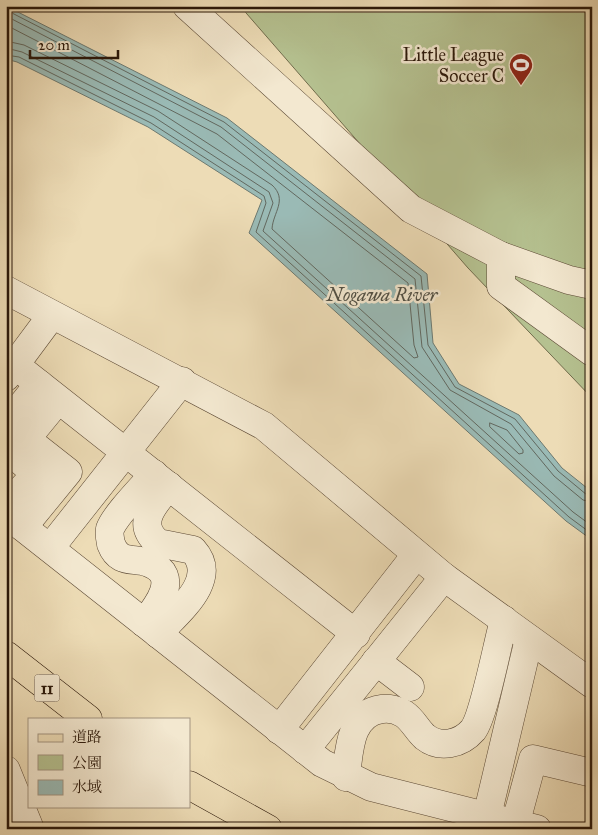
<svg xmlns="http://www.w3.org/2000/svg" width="598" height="835" font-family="'IM FELL Great Primer','Noto Serif JP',serif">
  <rect width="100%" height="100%" fill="#eddcb6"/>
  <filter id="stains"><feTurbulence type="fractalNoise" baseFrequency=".004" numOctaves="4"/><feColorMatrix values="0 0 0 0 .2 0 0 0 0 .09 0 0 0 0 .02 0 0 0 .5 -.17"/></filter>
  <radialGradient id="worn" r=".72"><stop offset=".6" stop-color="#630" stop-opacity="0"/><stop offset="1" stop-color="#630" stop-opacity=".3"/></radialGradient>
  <!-- green -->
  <polygon fill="#b5c190" stroke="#706c4c" points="240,6 592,6 592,398 468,268"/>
  <!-- water -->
  <polygon fill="#9abab5" stroke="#6d7970" points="6,6 227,118 427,274 433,343 459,384 519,415 562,468 592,492 592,540 566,521 249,233 262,200 148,127 17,62 6,59"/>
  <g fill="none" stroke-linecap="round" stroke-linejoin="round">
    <!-- shore -->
    <g stroke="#62685f" stroke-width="1">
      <polyline points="9,6 12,13 224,122 421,276 428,345 455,387 515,419 558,471 587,495 592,496"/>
      <polyline points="6,16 221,127 415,279 422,347 450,390 511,424 554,476 583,500 592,502"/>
      <path d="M6,25L217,134L408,283L414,345L418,357L414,358L272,229C273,212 288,200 272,185L158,111L24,45L6,41"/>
      <polyline points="6,48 22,52 154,117 269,192 273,203 263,231 573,512 592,526"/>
      <polyline points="6,55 19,57 151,123 264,196 266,203 256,232 569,517 592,534"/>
      <polygon points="490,423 507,430 523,450 523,453 519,454 490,427"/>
    </g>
    <!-- minor casing -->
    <g stroke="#5b4834" stroke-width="29">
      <g id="minor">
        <polyline points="187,6 411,209 501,256 569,280 592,285"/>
        <polyline points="501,256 501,286 592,352"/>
        <polyline points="6,290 264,426 444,577 592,684"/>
        <polyline points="6,358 356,634"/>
        <polyline points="6,377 52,315"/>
        <polyline points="6,425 39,384"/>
        <polyline points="6,448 36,474 6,506"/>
        <polyline points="6,514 322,763 371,787 537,829"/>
        <polyline points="23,527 68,472 26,439 58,400"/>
        <polyline points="50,548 182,381"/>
        <path d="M144,623C157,607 182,576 149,563C134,557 119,565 111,544C110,539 109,533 110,529C115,515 144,486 154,474"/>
        <path d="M158,634C177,612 220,580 193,550L158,543C135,523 154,504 169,486"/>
        <polyline points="376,661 410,687"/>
        <polyline points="279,730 416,555"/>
        <polyline points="305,750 444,577"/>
        <polyline points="6,770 30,829"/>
        <path d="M346,777C349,752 349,713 382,709C389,708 398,710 404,714C413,720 417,730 425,737C440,749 461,744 473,730C484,716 498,641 504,620"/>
        <polyline points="487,816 529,639"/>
        <polyline points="514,829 533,759 592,773"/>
      </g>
    </g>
    <!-- major casing -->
    <g stroke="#2a1709" stroke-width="29">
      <g id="major">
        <polyline points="6,655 88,719"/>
        <polyline points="189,785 268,829"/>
      </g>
    </g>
    <!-- minor -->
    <use href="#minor" stroke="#f3e8d0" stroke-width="28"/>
    <!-- major -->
    <use href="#major" stroke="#eddcb6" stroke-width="28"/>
  </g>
  <!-- icons -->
  <defs>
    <g id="stadium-pin" transform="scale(1.25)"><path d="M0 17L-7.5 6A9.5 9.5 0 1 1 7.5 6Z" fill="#8f2418" stroke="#f3e8d0"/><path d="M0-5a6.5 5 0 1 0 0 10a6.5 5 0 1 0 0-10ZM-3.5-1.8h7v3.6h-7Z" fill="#fff"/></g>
  </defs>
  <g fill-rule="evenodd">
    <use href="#stadium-pin" x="521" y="65"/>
  </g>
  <g text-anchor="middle" stroke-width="5" stroke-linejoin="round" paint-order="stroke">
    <!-- shield labels -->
    <rect fill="#f3e8d0" stroke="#665645" stroke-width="1" x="34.5" y="674.5" width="25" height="27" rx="4"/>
    <g font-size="16" font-weight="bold" fill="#2a1709">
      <text x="47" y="694">11</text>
    </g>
    <!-- poi labels -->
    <g font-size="18" fill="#2a1709" stroke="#f3e8d0" text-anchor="end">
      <text x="504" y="61">Little League<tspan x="504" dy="21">Soccer C</tspan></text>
    </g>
    <!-- water labels -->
    <g font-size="19" font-style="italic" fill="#515045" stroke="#f3e8d0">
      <text x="382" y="301">Nogawa River</text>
    </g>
  </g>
  <!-- margin -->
  <rect width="598" height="835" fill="none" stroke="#eddcb6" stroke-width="25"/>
  <rect x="8" y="8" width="583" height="820" fill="none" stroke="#2a1709" stroke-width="2.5"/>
  <rect x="12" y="12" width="573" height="810" fill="none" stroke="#2a1709"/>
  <!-- legend -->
  <rect x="28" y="718" width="162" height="90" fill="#f3e8d0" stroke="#a39480"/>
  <rect x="38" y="734" width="25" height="8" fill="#eddcb6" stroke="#a39480"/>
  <text x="72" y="742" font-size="15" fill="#2a1709">道路</text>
  <rect x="38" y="755" width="25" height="15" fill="#b5c190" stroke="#a39480"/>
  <text x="72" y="768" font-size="15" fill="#2a1709">公園</text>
  <rect x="38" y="780" width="25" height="15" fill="#9abab5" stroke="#a39480"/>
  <text x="72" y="792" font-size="15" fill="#2a1709">水域</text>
  <!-- scale -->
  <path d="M30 50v8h88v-8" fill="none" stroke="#2a1709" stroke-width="2.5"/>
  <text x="38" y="50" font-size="15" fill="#2a1709" stroke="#f3e8d0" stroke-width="4" paint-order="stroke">20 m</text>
  <rect width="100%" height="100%" filter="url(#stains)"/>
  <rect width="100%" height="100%" fill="url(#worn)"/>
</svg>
